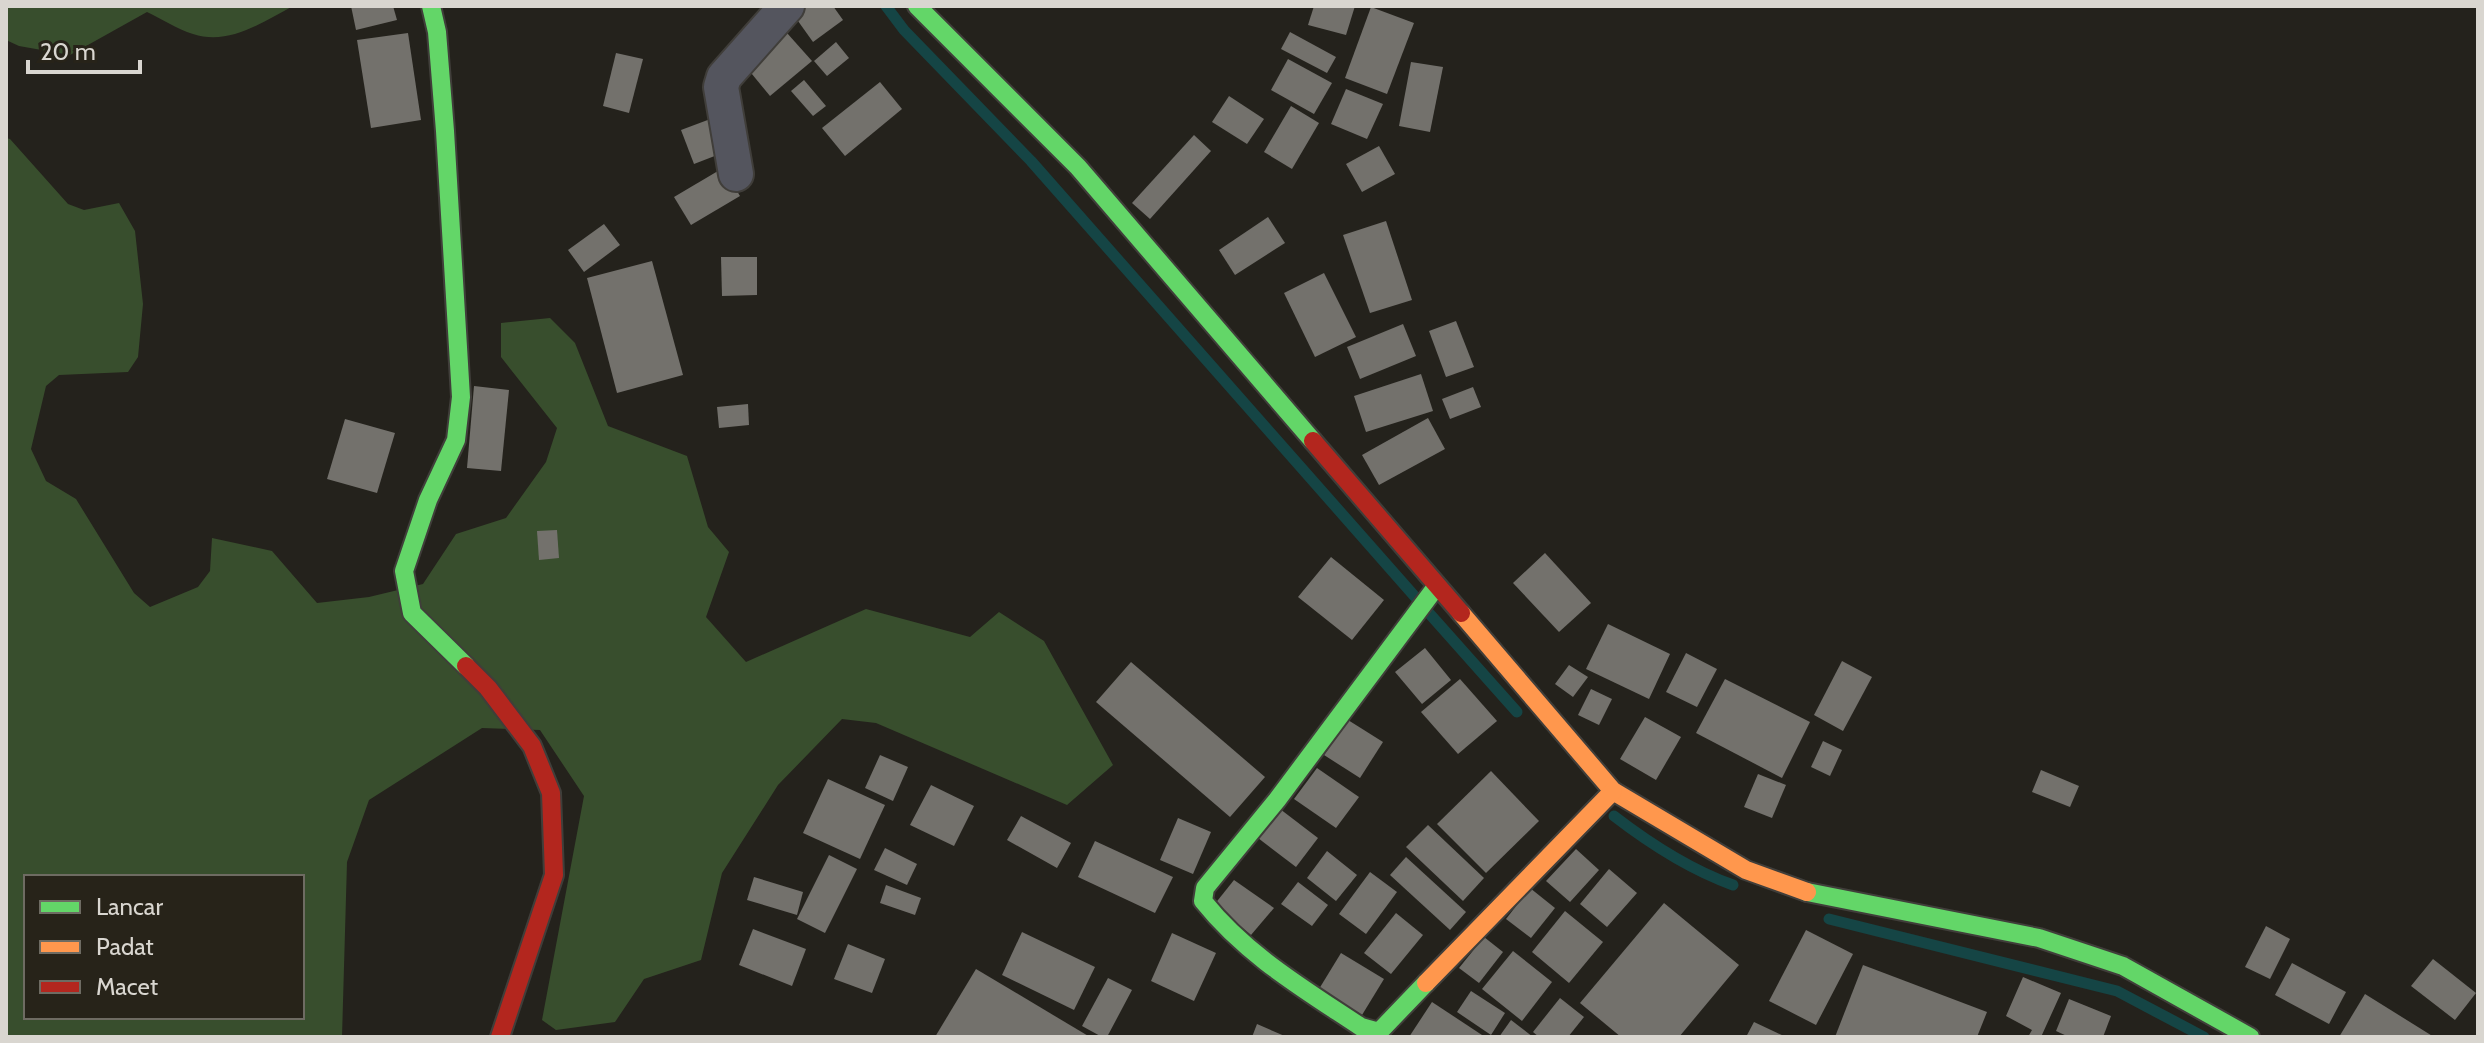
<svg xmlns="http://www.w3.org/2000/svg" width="2484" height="1043" font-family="Cabin,sans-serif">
  <rect width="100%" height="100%" fill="#24221c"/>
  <!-- forest -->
  <g fill="#384e2d" fill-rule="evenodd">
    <path d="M6,6H293C263,22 229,46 193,34C177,29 162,19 147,12L70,55L19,46L6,40Z"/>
    <path d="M6,138L10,139L68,204L84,210L119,203L135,231L143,304L138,357L128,372L59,375L46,386L31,449L46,481L76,499L134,593L150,607L198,587L210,571L212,538L272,551L317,603L369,597L423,584L456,534L506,518L546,462L557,428L501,357V323L550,318L575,343L608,426L687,456L708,527L729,552L706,617L746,662L866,609L970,637L999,612L1044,641L1113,765L1067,805L876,723L842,719L778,785L722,873L701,960L644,979L615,1022L556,1030L542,1020L584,796L540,730L482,728L369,800L347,862L342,1037H6ZM26,877H302V1017H26Z"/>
  </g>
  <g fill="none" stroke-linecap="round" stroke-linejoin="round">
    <!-- stream -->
    <g stroke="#154545" stroke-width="11">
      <polyline points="886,6 904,30 1031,161 1417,599"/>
      <polyline points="1428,612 1517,712"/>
      <path d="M1614,816C1649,843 1691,870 1733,885"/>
      <polyline points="1829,919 2117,991 2204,1037"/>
    </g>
  </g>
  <!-- building -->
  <g fill="#73716c">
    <polygon points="351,6 393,6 397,20 356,30"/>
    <polygon points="805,6 833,6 843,20 813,42 793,14"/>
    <polygon points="1314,6 1355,6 1346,35 1308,25"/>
    <polygon points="1371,7 1414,23 1387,94 1345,78"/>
    <polygon points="1290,32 1336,57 1327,73 1281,49"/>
    <polygon points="408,33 421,120 371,128 357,40"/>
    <polygon points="787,33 812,61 770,96 747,68"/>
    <polygon points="836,42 849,58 827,76 814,61"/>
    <polygon points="616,53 643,59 629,113 603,106"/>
    <polygon points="1288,59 1332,83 1314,114 1271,90"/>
    <polygon points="1411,62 1443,67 1430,132 1399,126"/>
    <polygon points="804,80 826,106 813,116 791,91"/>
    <polygon points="880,82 902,109 845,156 822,128"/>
    <polygon points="1346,89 1383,104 1367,139 1331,124"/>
    <polygon points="1229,96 1264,119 1247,144 1212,122"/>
    <polygon points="1291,106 1319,123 1292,169 1264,152"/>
    <polygon points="713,118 725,152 694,164 681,130"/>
    <polygon points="1194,135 1211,151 1150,219 1132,203"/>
    <polygon points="1379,146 1395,174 1362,192 1346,164"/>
    <polygon points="723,168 740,196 691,225 674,197"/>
    <polygon points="1268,217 1285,243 1235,275 1219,250"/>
    <polygon points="1386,221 1412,300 1370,313 1343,235"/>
    <polygon points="604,224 620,245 584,272 568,250"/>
    <polygon points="721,257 757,257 757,295 722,296"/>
    <polygon points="652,261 683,375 617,393 587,278"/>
    <polygon points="1324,273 1356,337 1315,357 1284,293"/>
    <polygon points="1456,321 1474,367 1446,377 1429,331"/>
    <polygon points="1403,324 1416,356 1360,379 1347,347"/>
    <polygon points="1421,374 1433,411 1366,432 1354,396"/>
    <polygon points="474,386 509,390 501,471 467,468"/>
    <polygon points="1473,387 1481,407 1450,419 1442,399"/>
    <polygon points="748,404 749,425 719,428 717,407"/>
    <polygon points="1428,418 1445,449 1379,485 1362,455"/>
    <polygon points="345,419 395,433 377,493 327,479"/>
    <polygon points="557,530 559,558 539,560 537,531"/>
    <polygon points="1545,553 1591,603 1559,632 1513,583"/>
    <polygon points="1331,557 1384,600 1352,640 1298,597"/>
    <polygon points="1608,624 1670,654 1649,699 1586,669"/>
    <polygon points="1425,648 1451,680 1422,704 1395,672"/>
    <polygon points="1686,653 1717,669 1697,707 1666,692"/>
    <polygon points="1842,661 1872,677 1843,731 1814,715"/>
    <polygon points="1131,662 1265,777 1230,817 1096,702"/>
    <polygon points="1569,665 1588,677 1573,697 1555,684"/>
    <polygon points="1460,679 1497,721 1458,754 1421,712"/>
    <polygon points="1725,679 1810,722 1782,778 1696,733"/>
    <polygon points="1591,689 1612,699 1599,725 1578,715"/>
    <polygon points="1645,717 1681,737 1656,780 1620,759"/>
    <polygon points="1348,720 1383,742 1360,778 1324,755"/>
    <polygon points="1823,741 1842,750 1830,776 1811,767"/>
    <polygon points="880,755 908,767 893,801 865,788"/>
    <polygon points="1317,768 1359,797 1336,828 1294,799"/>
    <polygon points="2041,770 2079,786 2070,807 2032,792"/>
    <polygon points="1491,771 1539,821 1486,873 1437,824"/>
    <polygon points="1758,774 1786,785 1772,818 1744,807"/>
    <polygon points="828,779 885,805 860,859 803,833"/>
    <polygon points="931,785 974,806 954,846 910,825"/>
    <polygon points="1280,809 1318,838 1296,867 1258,838"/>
    <polygon points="1021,816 1071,843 1057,868 1007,840"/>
    <polygon points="1178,818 1211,832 1193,874 1160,860"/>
    <polygon points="1428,825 1484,878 1463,901 1406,847"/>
    <polygon points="1095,841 1173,877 1155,913 1078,877"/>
    <polygon points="885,848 917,864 907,885 874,870"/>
    <polygon points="1576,849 1599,870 1570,902 1546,881"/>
    <polygon points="1327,851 1357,875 1336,901 1307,878"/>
    <polygon points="829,855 857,869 825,933 797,919"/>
    <polygon points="1406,857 1466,912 1450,930 1390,875"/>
    <polygon points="1609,869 1637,893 1607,927 1580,904"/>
    <polygon points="1370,872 1397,892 1366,934 1339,914"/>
    <polygon points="754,877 803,892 797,915 747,900"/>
    <polygon points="1234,880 1274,908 1251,935 1214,905"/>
    <polygon points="1298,882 1328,905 1312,926 1281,904"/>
    <polygon points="886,885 921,898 915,915 880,903"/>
    <polygon points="1530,888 1555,908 1531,938 1506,919"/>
    <polygon points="1664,903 1739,965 1679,1037 1621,1037 1580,1003"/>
    <polygon points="1565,911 1603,942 1569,983 1532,952"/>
    <polygon points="1396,913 1423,935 1391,974 1364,953"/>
    <polygon points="2266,926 2290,939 2270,979 2245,967"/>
    <polygon points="753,929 806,949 792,986 739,965"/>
    <polygon points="1806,930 1853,954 1816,1025 1769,1001"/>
    <polygon points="1022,932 1095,967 1074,1010 1002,975"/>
    <polygon points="1172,933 1216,953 1194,1001 1151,981"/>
    <polygon points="1484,937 1503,952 1479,983 1459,968"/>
    <polygon points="848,944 885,959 872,993 834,979"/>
    <polygon points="1513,951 1552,982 1522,1021 1482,989"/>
    <polygon points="1341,953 1384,979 1362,1015 1319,989"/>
    <polygon points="2433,959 2476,993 2455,1020 2411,986"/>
    <polygon points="2292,963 2346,992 2329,1024 2275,995"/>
    <polygon points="1863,965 1987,1012 1977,1037 1835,1037"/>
    <polygon points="976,969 1090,1037 935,1037"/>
    <polygon points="2023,977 2061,993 2041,1037 2028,1037 2032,1030 2006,1016"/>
    <polygon points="1108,978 1132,990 1107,1037 1102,1037 1082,1026"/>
    <polygon points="1471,991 1505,1013 1491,1035 1457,1012"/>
    <polygon points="2365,994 2434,1037 2339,1037"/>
    <polygon points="1560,998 1584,1017 1568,1037 1539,1037 1533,1032"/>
    <polygon points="2069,999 2111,1016 2103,1037 2069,1037 2056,1031"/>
    <polygon points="1432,1002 1482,1035 1480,1037 1409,1037"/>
    <polygon points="1511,1020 1533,1037 1499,1037"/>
    <polygon points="1754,1022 1786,1037 1746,1037"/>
    <polygon points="1257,1024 1287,1037 1252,1037"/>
  </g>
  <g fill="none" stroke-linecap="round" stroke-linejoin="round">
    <!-- street casing -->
    <g stroke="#403e3a" stroke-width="38">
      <polyline id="street" points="736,174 721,87 724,77 787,6"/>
    </g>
    <!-- fast casing -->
    <g stroke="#403e3a" stroke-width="22">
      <g id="fast">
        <polyline points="431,6 437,32 445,131 461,397 456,440 428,500 404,571 412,613 466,666"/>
        <polyline points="917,6 1078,167 1313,441"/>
        <polyline points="1807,892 2039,938 2123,966 2250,1037"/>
        <path d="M1426,983L1379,1032L1361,1027C1304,989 1246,955 1203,901L1205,888L1277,800L1436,587"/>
      </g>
    </g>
    <!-- slow casing -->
    <g stroke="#403e3a" stroke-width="22">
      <g id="slow">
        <polyline points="1461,613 1613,791 1746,870 1807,892"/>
        <polyline points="1426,983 1613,791"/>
      </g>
    </g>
    <!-- jam casing -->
    <g stroke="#403e3a" stroke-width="22">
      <g id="jam">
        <polyline points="1313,441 1461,613"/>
        <polyline points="466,666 488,688 532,746 551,793 554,875 500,1037"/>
      </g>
    </g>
    <!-- street -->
    <use href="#street" stroke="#54555e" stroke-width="34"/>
    <!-- fast -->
    <use href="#fast" stroke="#63d668" stroke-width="18"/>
    <!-- slow -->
    <use href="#slow" stroke="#ff974d" stroke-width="18"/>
    <!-- jam -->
    <use href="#jam" stroke="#b3261e" stroke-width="18"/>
  </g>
  <!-- border -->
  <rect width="2484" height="1043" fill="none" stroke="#d9d6d0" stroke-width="16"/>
  <!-- legend -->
  <rect x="24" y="875" width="280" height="144" fill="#272319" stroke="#6e6b62" stroke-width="2"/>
  <rect x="40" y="901" width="40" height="12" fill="#63d668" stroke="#6e6b62" stroke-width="2"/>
  <text x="96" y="915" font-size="24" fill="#d9d6d0">Lancar</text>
  <rect x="40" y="941" width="40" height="12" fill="#ff974d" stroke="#6e6b62" stroke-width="2"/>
  <text x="96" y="955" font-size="24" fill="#d9d6d0">Padat</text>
  <rect x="40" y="981" width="40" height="12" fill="#b3261e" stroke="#6e6b62" stroke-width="2"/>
  <text x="96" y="995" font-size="24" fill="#d9d6d0">Macet</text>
  <!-- scale -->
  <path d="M28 60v12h112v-12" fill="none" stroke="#d9d6d0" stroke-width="4"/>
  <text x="40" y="60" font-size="24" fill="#d9d6d0" stroke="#272319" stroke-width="6" paint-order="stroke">20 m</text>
</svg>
